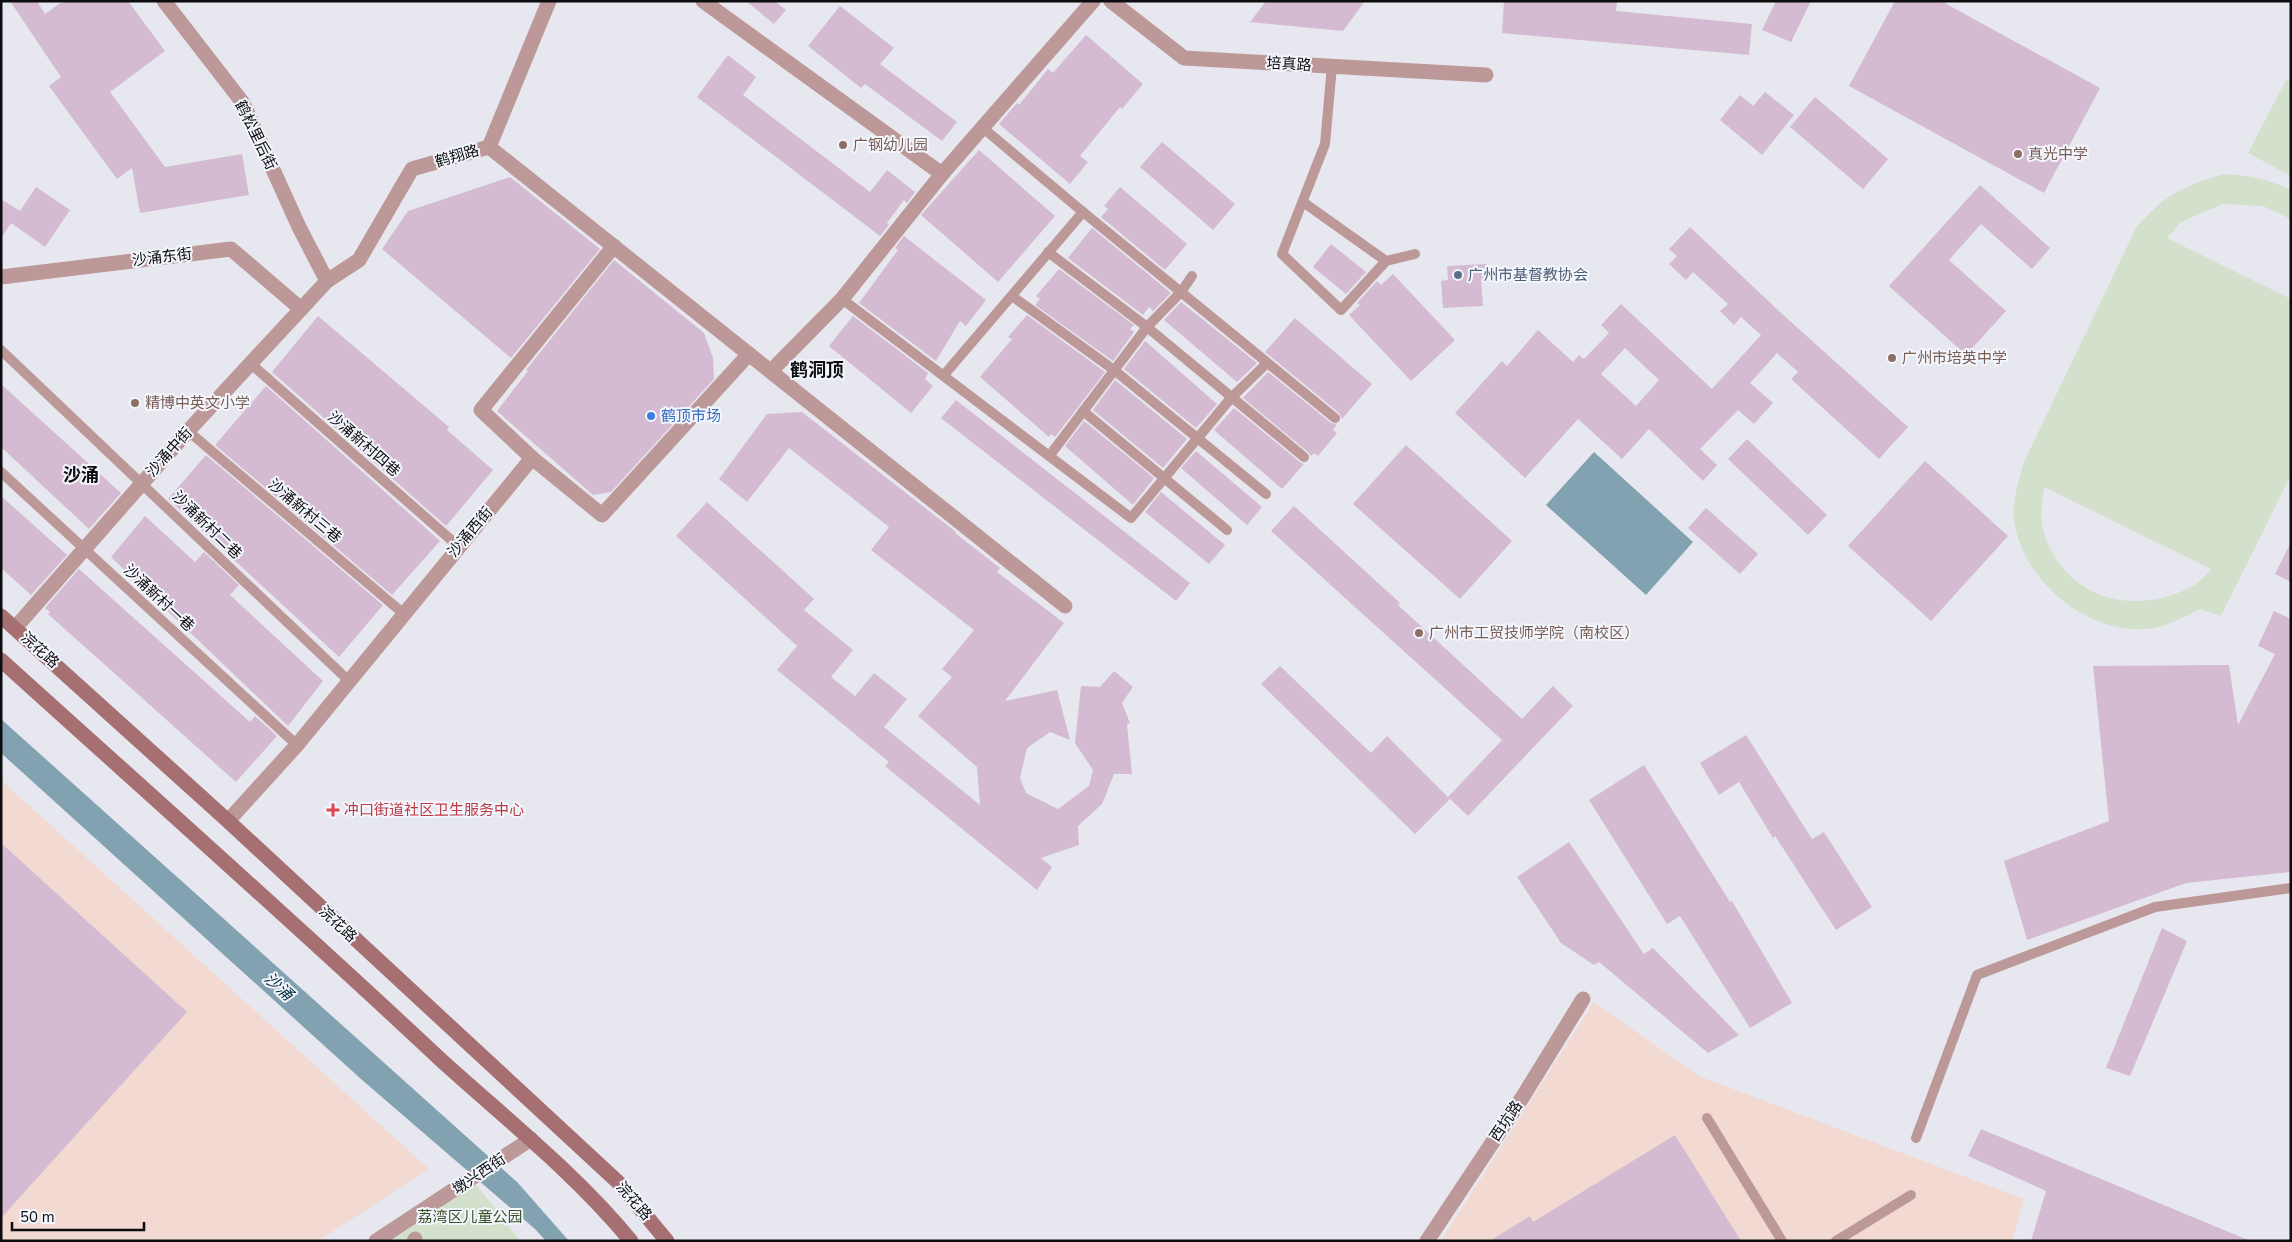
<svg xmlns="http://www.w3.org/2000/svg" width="2292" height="1242" font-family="'Nunito Sans','Noto Sans SC',sans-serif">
  <rect width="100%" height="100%" fill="#e7e8ef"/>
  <!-- industrial -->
  <g fill="#f2d9d1">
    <polygon points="1,780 429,1169 318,1241 1,1241"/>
    <polygon points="1594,1002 1699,1076 2024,1199 2012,1241 1441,1241"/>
  </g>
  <!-- green -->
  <g fill="#d3e0cb" fill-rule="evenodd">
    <polygon points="2286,80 2291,82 2291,176 2248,153"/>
    <path d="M2223,174C2249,175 2268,179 2291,190V221L2285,216L2263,206L2223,204L2181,222L2167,238L2291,299V475L2221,616L2200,609C2186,616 2170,625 2154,628C2091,639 2023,582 2014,521C2011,503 2019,482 2023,464L2136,228C2164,195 2182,187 2223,174ZM2044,487L2211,569V570C2205,575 2200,582 2194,585C2149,612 2087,606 2057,560C2051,551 2045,540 2043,529C2040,515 2042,501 2044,487Z"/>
    <polygon points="476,1184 520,1241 391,1241"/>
  </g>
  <!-- water -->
  <g fill="#82a1b1">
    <polygon points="1594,452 1693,542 1646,595 1546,505"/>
    <polygon points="1,719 518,1183 569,1241 546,1241 535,1229 361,1079 1,753"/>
  </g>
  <!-- building -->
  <g fill="#d4bbd1" fill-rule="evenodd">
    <polygon points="10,1 37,1 45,14 63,1 128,1 165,51 110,92 165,167 242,154 249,195 140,213 132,168 117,179 49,86 61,77"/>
    <polygon points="746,1 775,1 786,10 774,24"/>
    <polygon points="1266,1 1365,1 1343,31 1250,22"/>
    <polygon points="1504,1 1617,1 1616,11 1752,24 1749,55 1502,33"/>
    <polygon points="1776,1 1811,1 1791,42 1762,30"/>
    <polygon points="1895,1 1941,1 2100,88 2044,193 1849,86"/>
    <polygon points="840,6 894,48 880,64 957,122 942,141 865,84 861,88 808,46"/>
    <polygon points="1086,35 1143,84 1122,109 1120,107 1080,156 1088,162 1070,184 999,124 1017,103 1019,105 1048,69 1053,73"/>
    <polygon points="728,55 756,77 743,95 870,192 887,170 915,192 907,203 904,200 887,223 889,225 880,236 697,97"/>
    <polygon points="1765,92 1794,115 1762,155 1720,120 1740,95 1753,106"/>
    <polygon points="1815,97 1888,159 1863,189 1790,127"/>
    <polygon points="1162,142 1235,204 1213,230 1140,167"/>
    <polygon points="979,150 1055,216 998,282 921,215"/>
    <polygon points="510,177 600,249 511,358 382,249 408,211"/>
    <polygon points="1980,185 2050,248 2032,269 1981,224 1949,260 2006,311 1966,355 1889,286"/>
    <polygon points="36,187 70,210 45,247 11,223 1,238 1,199 20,211"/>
    <polygon points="1120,187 1187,244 1165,270 1101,217 1108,209 1104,206"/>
    <path d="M1690,227L1781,313L1908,427L1879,459L1791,379L1798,372L1777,353L1750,383L1773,403L1754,424L1738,410L1700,449L1717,465L1703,481L1649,429L1622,459L1578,419L1525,478L1455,413L1502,361L1507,366L1538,330L1573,362L1579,355L1584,359L1609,333L1601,325L1621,304L1712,389L1761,335L1741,317L1734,325L1720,311L1728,304L1693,272L1686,280L1669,264L1677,256L1669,249ZM1625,348L1659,380L1636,406L1601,374Z"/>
    <polygon points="1092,228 1171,293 1153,311 1149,307 1143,315 1068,258"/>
    <polygon points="904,236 986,300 966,326 960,321 936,361 859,303 898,250 895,248"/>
    <polygon points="1331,244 1366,272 1346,294 1313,267"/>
    <polygon points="614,260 704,333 713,358 714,379 611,492 593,495 497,411 528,371 526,370"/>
    <polygon points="1486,264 1487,278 1481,278 1483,306 1443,308 1441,281 1448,280 1447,266"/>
    <polygon points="1059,269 1134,325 1130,329 1134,332 1113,361 1035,305 1040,299 1036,296"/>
    <polygon points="1393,274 1455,340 1411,381 1349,315 1360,305 1357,303 1377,281 1381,285"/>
    <polygon points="1181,302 1257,363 1237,382 1164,320"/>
    <polygon points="1027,315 1105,372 1055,437 1051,434 1049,437 980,377 1012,339 1008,337"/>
    <polygon points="318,316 449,427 447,430 493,470 446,526 272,372"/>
    <polygon points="853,316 928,373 925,379 933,386 911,413 829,346"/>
    <polygon points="1295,318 1372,384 1342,419 1339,413 1265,352"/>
    <polygon points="1145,341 1217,404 1196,428 1124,369"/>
    <polygon points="1268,372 1331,423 1337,424 1333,430 1337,433 1318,456 1314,453 1311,456 1308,452 1243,398"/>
    <polygon points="1115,380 1187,439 1163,468 1093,410"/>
    <polygon points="1,384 121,493 89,529 1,447"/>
    <polygon points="266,386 440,541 392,595 215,445"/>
    <polygon points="956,400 1190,583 1176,601 941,418"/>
    <polygon points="1234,408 1300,462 1304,464 1282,489 1214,430"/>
    <polygon points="802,412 956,532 955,533 1000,568 997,572 1064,623 1005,701 1057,690 1070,740 1050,732 1027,748 1020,778 1026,793 1058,809 1089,786 1093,770 1075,743 1081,686 1100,687 1114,671 1133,687 1122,703 1130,723 1127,724 1132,774 1114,774 1102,804 1078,826 1079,845 1041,858 1052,867 1037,890 885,766 889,762 777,670 797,646 676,536 707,502 814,599 804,610 853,650 831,677 855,696 874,673 907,699 884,727 980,805 977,767 918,716 952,677 942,669 974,630 871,550 889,527 789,448 747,502 719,479 767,414"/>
    <polygon points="1084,421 1154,478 1133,505 1065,446"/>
    <polygon points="1747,439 1827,515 1808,535 1728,459"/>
    <polygon points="1406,445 1512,541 1460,599 1353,504"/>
    <polygon points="1196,451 1262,507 1247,525 1181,468"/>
    <polygon points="206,455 383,605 339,657 168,499"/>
    <polygon points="1925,461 2008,536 1931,621 1848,546"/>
    <polygon points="1161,492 1225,545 1209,564 1145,512"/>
    <polygon points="1,496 67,555 31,595 1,568"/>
    <polygon points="1294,506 1400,603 1398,605 1522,719 1553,686 1573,706 1468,816 1448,797 1502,740 1271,531"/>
    <polygon points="1706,508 1758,554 1740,574 1688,528"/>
    <polygon points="145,516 195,562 204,552 239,585 230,595 323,681 288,726 111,557"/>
    <polygon points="2291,542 2291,582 2275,574"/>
    <polygon points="79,569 250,722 255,716 277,736 236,782 48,614 50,612 45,608"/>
    <polygon points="2274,611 2291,619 2291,872 2186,883 2027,940 2004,861 2109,821 2093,666 2229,665 2238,725 2275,654 2258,646"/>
    <polygon points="1280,666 1371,753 1387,736 1450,799 1415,834 1261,684"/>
    <polygon points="1746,735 1812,839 1824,832 1872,907 1836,930 1775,836 1773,838 1739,782 1719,795 1700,763"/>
    <polygon points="1644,765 1730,902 1732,901 1792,1003 1750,1028 1680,916 1667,924 1589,800"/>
    <polygon points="1569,842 1644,954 1653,948 1739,1035 1708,1053 1599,962 1594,965 1561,943 1517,877"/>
    <polygon points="1,843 187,1012 1,1218"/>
    <polygon points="2162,928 2187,941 2130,1076 2106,1068"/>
    <polygon points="1981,1129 2248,1240 2248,1241 2031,1241 2046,1191 1968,1156"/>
    <polygon points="1675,1135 1741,1241 1490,1241 1530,1216 1533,1222"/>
  </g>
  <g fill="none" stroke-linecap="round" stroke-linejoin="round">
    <!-- service -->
    <g stroke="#bd9899" stroke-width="10">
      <polyline points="1332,66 1325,144 1282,254 1341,310 1386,261 1415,254"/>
      <polyline points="983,128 1083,212 1335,418"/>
      <polyline points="1303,202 1386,261"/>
      <polyline points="1048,252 1147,327 1304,457"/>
      <polyline points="1012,296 1114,370 1266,494"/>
      <polyline points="842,299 1131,518 1231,398 1267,363"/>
      <polyline points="1,350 349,681"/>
      <polyline points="250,363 458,546"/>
      <polyline points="944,375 1083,212"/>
      <polyline points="1083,411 1227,530"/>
      <polyline points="188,431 404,614"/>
      <polyline points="1050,455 1147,327 1181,292 1192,276"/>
      <polyline points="1,472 297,745"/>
      <polyline points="1707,1118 1782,1241"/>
      <polyline points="1916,1138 1977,975 2155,907 2291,888"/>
      <polyline points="1836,1241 1911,1195"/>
    </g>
    <!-- pedestrian -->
    <polyline stroke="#bd9899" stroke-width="15" points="414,1241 415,1239"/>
    <!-- minor -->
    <g stroke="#bd9899" stroke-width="15">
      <polyline points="164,1 243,103 299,227 327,281"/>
      <polyline points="703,1 942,174"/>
      <polyline points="1111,1 1184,58 1486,75"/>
      <polyline points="489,147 1065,606"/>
      <polyline points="1,277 231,249 301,309"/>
      <polyline points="771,371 842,299 942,174 1093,1"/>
      <polyline points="532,458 602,515 749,354"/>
      <polyline points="15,628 188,431 327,281 359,260 412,169 489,147 549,1"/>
      <polyline points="228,821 297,745 532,458 481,410 614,246"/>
      <polyline points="376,1241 531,1139"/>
      <polyline points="1427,1241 1522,1098 1583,999"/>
    </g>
    <!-- secondary -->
    <g stroke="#a67072" stroke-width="15">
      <polyline points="1,616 228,821 619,1183 667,1241"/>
      <path d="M1,660C148,793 296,924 441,1060C506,1119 575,1173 631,1241"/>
    </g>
  </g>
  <!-- markers -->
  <g fill="#8d6e63" stroke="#f4f6fd" stroke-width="2">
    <circle cx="843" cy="145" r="5"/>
    <circle cx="2018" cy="154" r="5"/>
    <circle cx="1892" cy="358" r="5"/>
    <circle cx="135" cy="403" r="5"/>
    <circle cx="1419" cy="633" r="5"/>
  </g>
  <circle fill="#5c6f8a" stroke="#f4f6fd" stroke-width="2" cx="1458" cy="275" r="5"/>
  <circle fill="#3f7fe0" stroke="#f4f6fd" stroke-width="2" cx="651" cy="416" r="5"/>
  <path fill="#e0444e" stroke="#f4f6fd" stroke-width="2" d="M330.5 802.5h5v5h5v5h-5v5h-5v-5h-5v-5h5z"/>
  <g text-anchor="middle" stroke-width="4" stroke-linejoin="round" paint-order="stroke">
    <!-- street labels -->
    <g font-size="15" fill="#0d0d0f" stroke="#f4f6fd">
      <text transform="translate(1289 64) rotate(3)" y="5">培真路</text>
      <text transform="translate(256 135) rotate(64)" y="5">鹤松里后街</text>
      <text transform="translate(457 156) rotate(-16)" y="5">鹤翔路</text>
      <text transform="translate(162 257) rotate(-7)" y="5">沙涌东街</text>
      <text transform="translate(364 444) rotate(41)" y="5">沙涌新村四巷</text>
      <text transform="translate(169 452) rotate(-48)" y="5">沙涌中街</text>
      <text transform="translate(305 511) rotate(40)" y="5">沙涌新村三巷</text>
      <text transform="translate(207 525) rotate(44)" y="5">沙涌新村二巷</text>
      <text transform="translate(470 532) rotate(-50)" y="5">沙涌西街</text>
      <text transform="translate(159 598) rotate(43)" y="5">沙涌新村一巷</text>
      <text transform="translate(40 650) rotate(42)" y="5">浣花路</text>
      <text transform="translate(338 924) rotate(43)" y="5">浣花路</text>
      <text transform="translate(1506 1121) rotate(-56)" y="5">西坑路</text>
      <text transform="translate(479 1174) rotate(-34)" y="5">墩兴西街</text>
      <text transform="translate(634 1201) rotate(49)" y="5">浣花路</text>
    </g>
    <!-- education labels -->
    <g font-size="15" fill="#785e54" stroke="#f4f6fd" text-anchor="start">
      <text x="853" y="150">广钢幼儿园</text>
      <text x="2028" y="159">真光中学</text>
      <text x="1902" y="363">广州市培英中学</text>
      <text x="145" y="408">精博中英文小学</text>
      <text x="1429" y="638">广州市工贸技师学院（南校区）</text>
    </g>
    <!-- service labels -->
    <g font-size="15" fill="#4e5e75" stroke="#f4f6fd" text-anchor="start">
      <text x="1468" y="280">广州市基督教协会</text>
    </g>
    <!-- shop labels -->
    <g font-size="15" fill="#366cbe" stroke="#f4f6fd" text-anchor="start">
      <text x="661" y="421">鹤顶市场</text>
    </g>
    <!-- health labels -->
    <g font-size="15" fill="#be3a42" stroke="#f4f6fd" text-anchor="start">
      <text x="344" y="815">冲口街道社区卫生服务中心</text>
    </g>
    <!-- park labels -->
    <g font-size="15" fill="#3a5229" stroke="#f4f6fd">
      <text x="470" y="1222">荔湾区儿童公园</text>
    </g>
    <!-- water labels -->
    <g font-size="16" font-style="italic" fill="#023143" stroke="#f4f6fd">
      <text transform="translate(279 986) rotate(42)" y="6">沙涌</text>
    </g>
    <!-- quarter labels -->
    <g font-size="18" font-weight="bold" fill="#0d0d0f" stroke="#f4f6fd">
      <text x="817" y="376">鹤洞顶</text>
      <text x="81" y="481">沙涌</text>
    </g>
  </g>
  <!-- border -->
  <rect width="2292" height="1242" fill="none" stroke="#0d0d0f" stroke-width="5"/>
  <!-- scale -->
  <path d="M12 1222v8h132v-8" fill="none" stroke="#0d0d0f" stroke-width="2.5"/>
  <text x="20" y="1222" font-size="15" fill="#0d0d0f" stroke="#f4f6fd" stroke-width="4" paint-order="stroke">50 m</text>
</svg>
